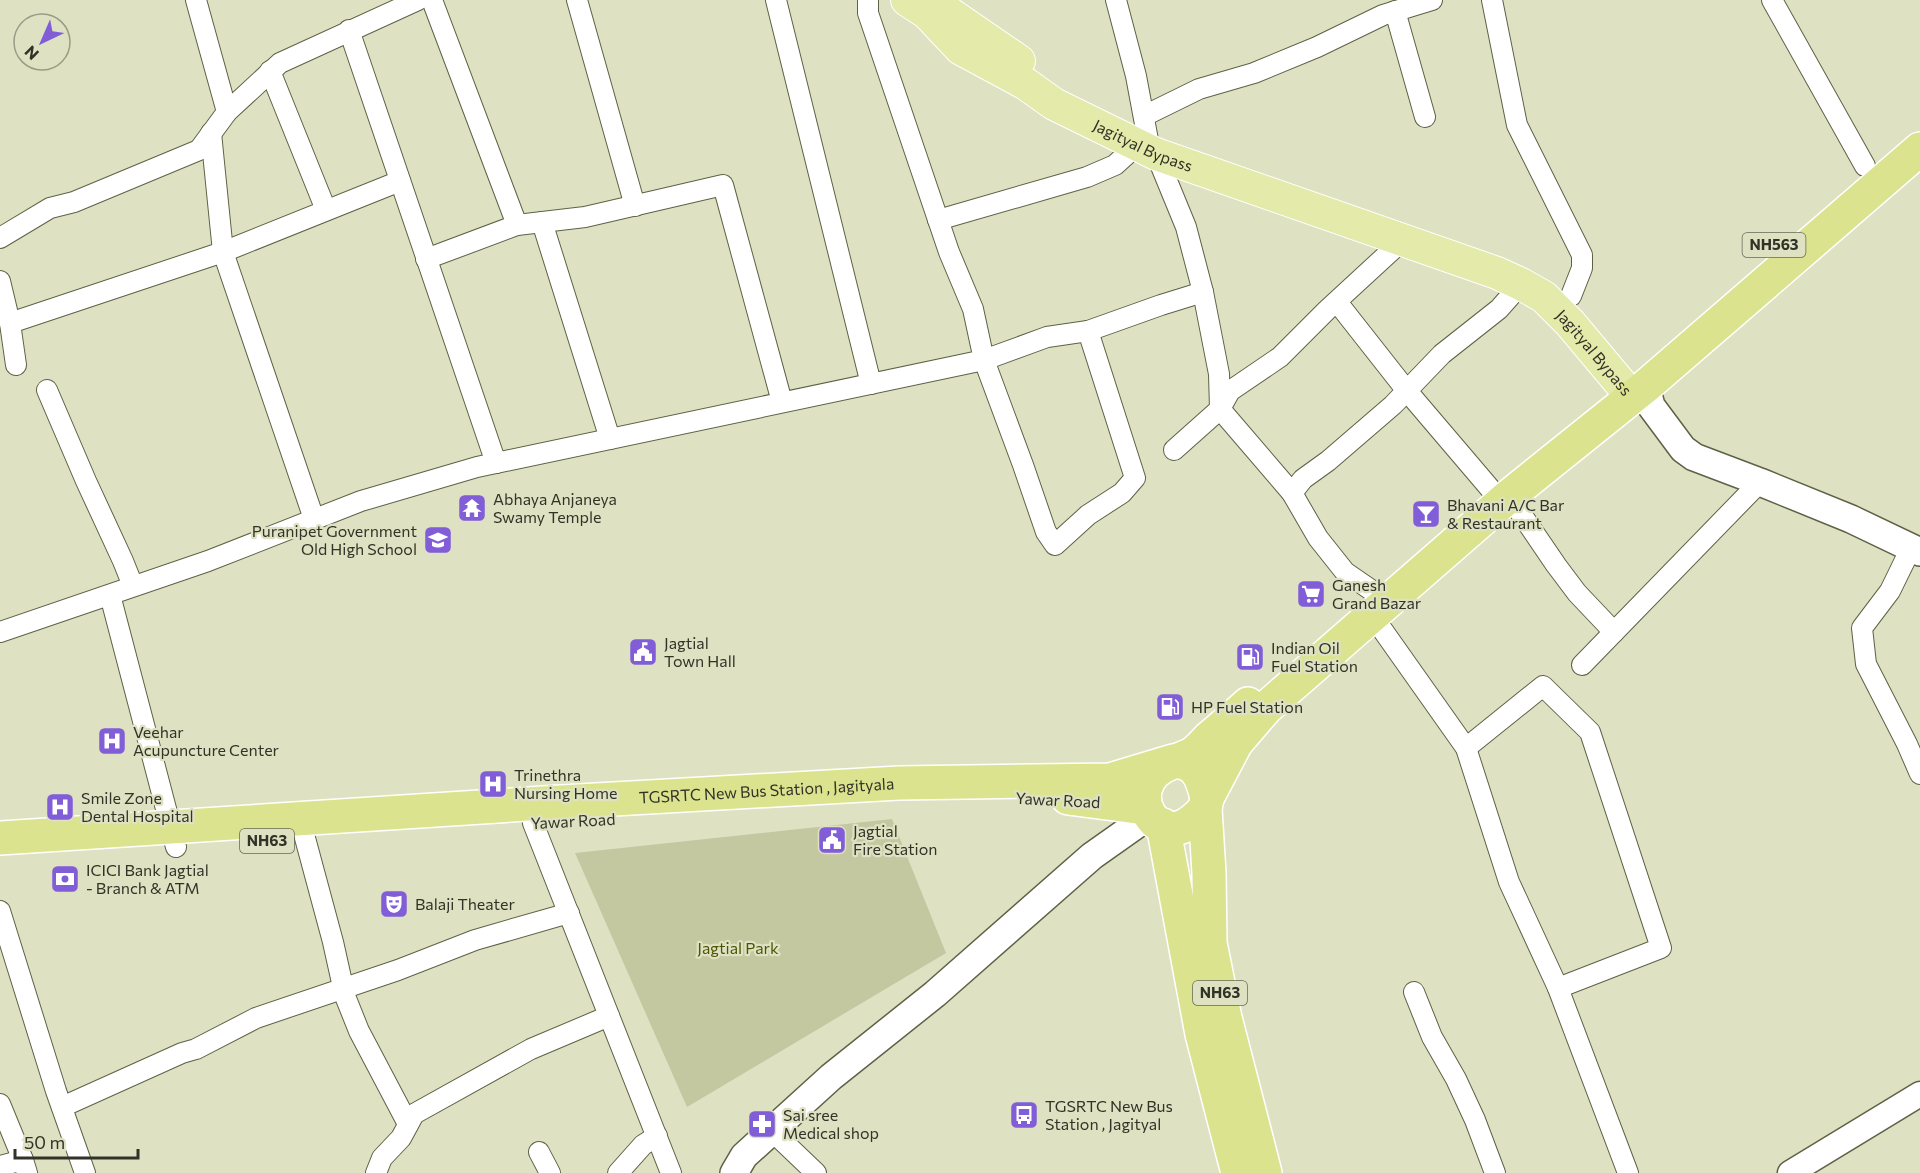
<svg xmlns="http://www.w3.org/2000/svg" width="1920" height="1173" font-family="Commissioner,sans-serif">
  <rect width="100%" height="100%" fill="#dee2c2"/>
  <!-- green -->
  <polygon fill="#c3c8a1" points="892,819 946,953 687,1107 575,853"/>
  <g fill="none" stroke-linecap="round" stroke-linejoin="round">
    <!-- minor casing -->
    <g stroke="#5e6145" stroke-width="22">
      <g id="minor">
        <polyline points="196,0 227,112"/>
        <polyline points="432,0 517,225"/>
        <polyline points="577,0 635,206"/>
        <polyline points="776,0 871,384"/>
        <polyline points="868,0 868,13 949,252 973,309 984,360 1023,465 1046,532 1055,545 1088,515 1122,493 1135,478 1088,331"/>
        <polyline points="1116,0 1136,76 1148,140 1156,154 1186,227 1203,292 1219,374 1220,409 1292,493 1303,479 1328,461 1393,405 1442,354 1499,309 1521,284"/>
        <polyline points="1492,0 1517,125 1582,255 1582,268 1571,296"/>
        <polyline points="1772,0 1865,166"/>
        <polyline points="1395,11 1425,117"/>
        <polyline points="349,30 496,463"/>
        <polyline points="270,71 326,210"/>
        <polyline points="1144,116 1199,89 1254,73 1317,47 1383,15 1432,0"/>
        <polyline points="211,133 223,252 314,519"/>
        <polyline points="938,220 1087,177 1115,165 1137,145"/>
        <polyline points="542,222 610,439"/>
        <polyline points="0,238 50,208 74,202 199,150 227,112 280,63 418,0"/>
        <polyline points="426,259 517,225 585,217 723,185 782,402"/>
        <polyline points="0,281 10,323 16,365"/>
        <polyline points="1337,302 1407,391 1493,492"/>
        <polyline points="10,323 223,252 400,181"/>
        <polyline points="47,390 86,481 123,561 133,586"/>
        <polyline points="1174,450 1220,409 1230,391 1280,357 1327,310 1403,240"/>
        <polyline points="1292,493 1318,538 1345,572 1374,592"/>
        <polyline points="1509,496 1556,565 1577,593 1614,632"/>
        <polyline points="1911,548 1890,591 1862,628 1866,664 1907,744 1920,774"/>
        <polyline points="110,595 176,847"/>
        <polyline points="1372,615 1466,748 1509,882 1558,988 1628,1173"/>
        <polyline points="0,632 208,561 361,501 477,467 984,360 1047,337 1088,331 1161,305 1203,292"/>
        <polyline points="1582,665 1760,482"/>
        <polyline points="1466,748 1543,686 1590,732 1661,948 1558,988"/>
        <polyline points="530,804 533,823 671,1173"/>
        <polyline points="305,838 333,942 345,996 359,1031 408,1124"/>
        <polyline points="0,911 56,1091 85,1173"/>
        <polyline points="1414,992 1432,1037 1456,1079 1475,1120 1495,1173"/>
        <polyline points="0,1104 23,1160 27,1173"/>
        <polyline points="62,1107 182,1053 196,1049 256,1018 398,970 475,940 569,913"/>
        <polyline points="772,1131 816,1173"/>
        <polyline points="539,1152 550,1173"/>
        <polyline points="0,1166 23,1160"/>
        <polyline points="376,1173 382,1158 401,1138 414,1114 531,1049 609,1016"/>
        <polyline points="618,1173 643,1145 657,1136"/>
      </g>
    </g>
    <!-- tertiary casing -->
    <g stroke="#5e6145" stroke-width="27">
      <polyline id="tertiary" points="1790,1173 1920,1094"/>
    </g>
    <!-- secondary casing -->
    <g stroke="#5e6145" stroke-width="30">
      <g id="secondary">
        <polyline points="1646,386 1651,406 1683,449 1694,457 1760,482 1851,519 1920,552"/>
        <polyline points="734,1173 744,1156 831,1077 935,994 1092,856 1150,815"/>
      </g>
    </g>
    <!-- primary casing -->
    <g stroke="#fff" stroke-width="34">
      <g id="primary">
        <path id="s1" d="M907,0L927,13L961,49L1026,84L1054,104L1156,154L1497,273L1521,284L1544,297L1570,323L1632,397"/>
        <polyline points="936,4 1019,61"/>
      </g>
    </g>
    <!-- trunk casing -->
    <g stroke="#fff" stroke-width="36">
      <g id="trunk">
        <polyline points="1068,798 1145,808"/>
        <path d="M1205,809C1197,817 1189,826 1178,828C1153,833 1136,802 1149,780C1157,766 1174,762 1188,756C1196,753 1203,744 1209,738C1222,727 1235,716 1248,704"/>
        <polyline points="1163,825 1202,1034 1238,1173"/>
        <path id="s2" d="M0,838L543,803L899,783L1110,780L1173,761C1197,762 1202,777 1207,798"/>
        <polyline points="1265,1173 1225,1018 1210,943 1209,873 1205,809 1207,798 1236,743 1266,708 1509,496 1646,386 1920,149"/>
      </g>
    </g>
    <!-- minor -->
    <use href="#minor" stroke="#fff" stroke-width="20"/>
    <!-- tertiary -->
    <use href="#tertiary" stroke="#fff" stroke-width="24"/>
    <!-- secondary -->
    <use href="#secondary" stroke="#fff" stroke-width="27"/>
    <!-- primary -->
    <use href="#primary" stroke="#e4eaaa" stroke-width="32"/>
    <!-- trunk -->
    <use href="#trunk" stroke="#dbe38e" stroke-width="33"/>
  </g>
  <!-- icons -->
  <defs>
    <g id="temple-square" transform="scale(1.5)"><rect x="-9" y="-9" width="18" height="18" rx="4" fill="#815dd7" stroke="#dee2c2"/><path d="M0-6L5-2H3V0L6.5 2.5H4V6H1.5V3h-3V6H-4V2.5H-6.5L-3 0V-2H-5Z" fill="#fff"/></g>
    <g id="bar-square" transform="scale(1.5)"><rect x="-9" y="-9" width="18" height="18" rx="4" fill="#815dd7" stroke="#dee2c2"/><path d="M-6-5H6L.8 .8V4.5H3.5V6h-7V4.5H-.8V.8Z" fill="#fff"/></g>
    <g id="school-square" transform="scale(1.5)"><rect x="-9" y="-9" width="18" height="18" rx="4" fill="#815dd7" stroke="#dee2c2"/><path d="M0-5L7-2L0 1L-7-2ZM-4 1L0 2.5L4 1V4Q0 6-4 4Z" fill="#fff"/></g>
    <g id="supermarket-square" transform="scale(1.5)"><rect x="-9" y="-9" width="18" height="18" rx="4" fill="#815dd7" stroke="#dee2c2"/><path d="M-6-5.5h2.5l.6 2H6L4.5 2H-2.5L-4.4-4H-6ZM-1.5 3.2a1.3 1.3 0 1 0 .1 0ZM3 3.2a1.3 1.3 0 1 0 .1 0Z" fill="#fff"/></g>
    <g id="civic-square" transform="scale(1.5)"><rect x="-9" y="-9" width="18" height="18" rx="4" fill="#815dd7" stroke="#dee2c2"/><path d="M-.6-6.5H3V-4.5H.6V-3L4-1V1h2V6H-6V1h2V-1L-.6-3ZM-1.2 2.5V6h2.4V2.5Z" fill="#fff"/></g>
    <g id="fuel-square" transform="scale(1.5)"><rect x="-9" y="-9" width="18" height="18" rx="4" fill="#815dd7" stroke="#dee2c2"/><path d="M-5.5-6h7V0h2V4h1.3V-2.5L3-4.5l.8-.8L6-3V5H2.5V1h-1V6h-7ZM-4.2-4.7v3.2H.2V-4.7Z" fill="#fff"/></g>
    <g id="hospital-square" transform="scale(1.5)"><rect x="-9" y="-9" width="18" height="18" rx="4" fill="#815dd7" stroke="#dee2c2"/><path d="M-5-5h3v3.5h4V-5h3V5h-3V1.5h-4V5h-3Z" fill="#fff"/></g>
    <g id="bank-square" transform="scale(1.5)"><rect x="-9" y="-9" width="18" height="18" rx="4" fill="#815dd7" stroke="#dee2c2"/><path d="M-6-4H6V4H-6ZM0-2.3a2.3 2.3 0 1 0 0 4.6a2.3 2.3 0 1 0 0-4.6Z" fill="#fff"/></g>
    <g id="theatre-square" transform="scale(1.5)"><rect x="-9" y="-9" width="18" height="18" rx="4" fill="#815dd7" stroke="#dee2c2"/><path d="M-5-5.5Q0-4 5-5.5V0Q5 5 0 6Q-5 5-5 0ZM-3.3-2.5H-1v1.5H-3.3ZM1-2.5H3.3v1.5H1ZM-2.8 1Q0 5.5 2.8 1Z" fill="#fff"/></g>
    <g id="bus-square" transform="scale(1.5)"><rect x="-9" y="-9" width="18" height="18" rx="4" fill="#815dd7" stroke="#dee2c2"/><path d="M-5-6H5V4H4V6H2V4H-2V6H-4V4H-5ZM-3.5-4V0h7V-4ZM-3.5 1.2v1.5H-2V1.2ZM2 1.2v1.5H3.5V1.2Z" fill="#fff"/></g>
    <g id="pharmacy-square" transform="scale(1.5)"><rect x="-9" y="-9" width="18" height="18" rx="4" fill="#815dd7" stroke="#dee2c2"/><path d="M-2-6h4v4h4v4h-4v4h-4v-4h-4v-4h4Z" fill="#fff"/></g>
  </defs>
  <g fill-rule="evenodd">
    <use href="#temple-square" x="472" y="508"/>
    <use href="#bar-square" x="1426" y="514"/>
    <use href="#school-square" x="438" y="540"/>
    <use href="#supermarket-square" x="1311" y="594"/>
    <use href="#civic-square" x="643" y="652"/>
    <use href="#fuel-square" x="1250" y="657"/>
    <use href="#fuel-square" x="1170" y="707"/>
    <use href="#hospital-square" x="112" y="741"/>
    <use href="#hospital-square" x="493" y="784"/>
    <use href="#hospital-square" x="60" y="807"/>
    <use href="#civic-square" x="832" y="840"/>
    <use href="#bank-square" x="65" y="879"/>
    <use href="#theatre-square" x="394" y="904"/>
    <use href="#bus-square" x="1024" y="1115"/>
    <use href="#pharmacy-square" x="762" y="1124"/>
  </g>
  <g text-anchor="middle" stroke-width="4.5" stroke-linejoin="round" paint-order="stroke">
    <!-- shield labels -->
    <g fill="#dee2c2" stroke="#666856" stroke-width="1.5">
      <rect x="1742.5" y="233" width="63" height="24" rx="4.5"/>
      <rect x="240" y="829" width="54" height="24" rx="4.5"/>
      <rect x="1193" y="981" width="54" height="24" rx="4.5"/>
    </g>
    <g font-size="15" font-weight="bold" fill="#323327">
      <text x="1774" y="250">NH563</text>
      <text x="267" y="846">NH63</text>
      <text x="1220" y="998">NH63</text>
    </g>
    <!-- street labels -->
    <g font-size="16" fill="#323327" stroke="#dee2c2">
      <text dy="6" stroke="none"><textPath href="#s1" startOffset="280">Jagityal Bypass</textPath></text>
      <text dy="6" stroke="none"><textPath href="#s1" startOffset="784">Jagityal Bypass</textPath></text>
      <text dy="6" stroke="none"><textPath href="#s2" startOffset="768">TGSRTC New Bus Station , Jagityala</textPath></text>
      <text transform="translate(1058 800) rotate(3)" y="6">Yawar Road</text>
      <text transform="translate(573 821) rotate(-3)" y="6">Yawar Road</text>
    </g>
    <!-- poi labels -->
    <g font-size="16" fill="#323327" stroke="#dee2c2" text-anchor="start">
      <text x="493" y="505">Abhaya Anjaneya<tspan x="493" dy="18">Swamy Temple</tspan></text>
      <text x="1447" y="511">Bhavani A/C Bar<tspan x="1447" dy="18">&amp; Restaurant</tspan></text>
      <text x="417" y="537" text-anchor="end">Puranipet Government<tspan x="417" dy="18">Old High School</tspan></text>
      <text x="1332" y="591">Ganesh<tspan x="1332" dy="18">Grand Bazar</tspan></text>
      <text x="664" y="649">Jagtial<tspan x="664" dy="18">Town Hall</tspan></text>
      <text x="1271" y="654">Indian Oil<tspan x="1271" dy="18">Fuel Station</tspan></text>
      <text x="1191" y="713">HP Fuel Station</text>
      <text x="133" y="738">Veehar<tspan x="133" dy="18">Acupuncture Center</tspan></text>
      <text x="514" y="781">Trinethra<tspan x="514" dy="18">Nursing Home</tspan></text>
      <text x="81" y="804">Smile Zone<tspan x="81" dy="18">Dental Hospital</tspan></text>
      <text x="853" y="837">Jagtial<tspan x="853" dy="18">Fire Station</tspan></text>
      <text x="86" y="876">ICICI Bank Jagtial<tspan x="86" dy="18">- Branch &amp; ATM</tspan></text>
      <text x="415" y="910">Balaji Theater</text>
      <text x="1045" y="1112">TGSRTC New Bus<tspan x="1045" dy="18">Station , Jagityal</tspan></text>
      <text x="783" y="1121">Sai sree<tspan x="783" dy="18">Medical shop</tspan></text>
    </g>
    <!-- park labels -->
    <g font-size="16" fill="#4f5405" stroke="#dee2c2">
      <text x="738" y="954">Jagtial Park</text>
    </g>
  </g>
  <!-- north arrow -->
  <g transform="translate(42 42) rotate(224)"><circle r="28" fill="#dee2c2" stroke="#999c84" stroke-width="1.5"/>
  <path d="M0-4.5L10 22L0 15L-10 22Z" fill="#815dd7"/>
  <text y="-9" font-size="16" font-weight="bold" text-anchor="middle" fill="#323327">N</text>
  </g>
  <!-- scale -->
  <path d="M15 1149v9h123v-9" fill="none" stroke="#323327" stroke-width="3"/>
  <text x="24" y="1149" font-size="18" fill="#323327" stroke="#dee2c2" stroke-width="4.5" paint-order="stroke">50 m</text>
</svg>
